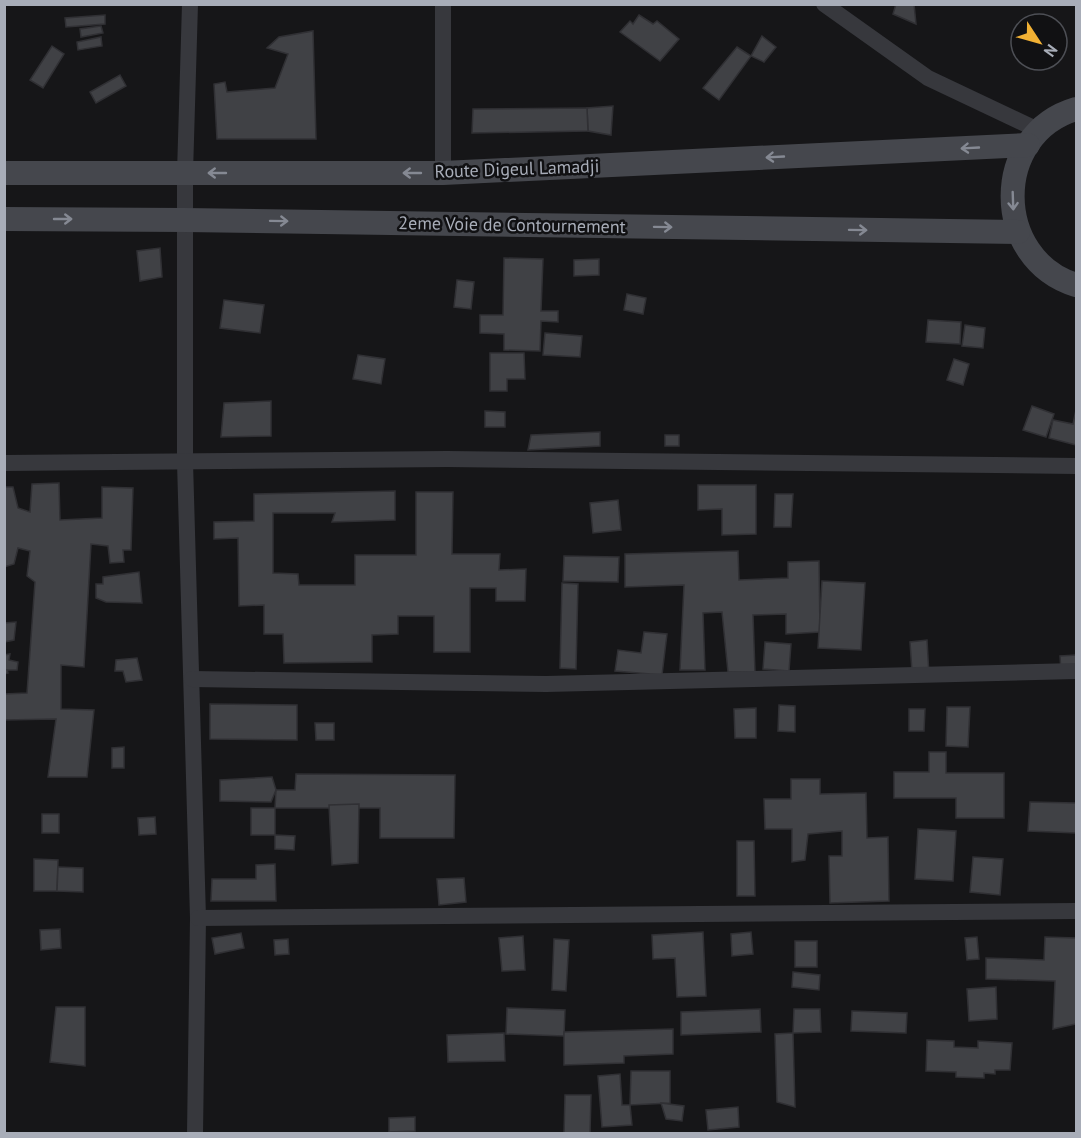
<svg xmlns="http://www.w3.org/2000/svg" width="1081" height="1138" font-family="'PT Sans',sans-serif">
  <rect width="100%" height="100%" fill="#161618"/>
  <!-- building -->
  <g fill="#404145" stroke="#303034" stroke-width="1.5">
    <polygon points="896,4 914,4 916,24 893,14"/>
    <polygon points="105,15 105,24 66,27 65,18"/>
    <polygon points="639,15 653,24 657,21 679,39 660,61 620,32 630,21 633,24"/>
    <polygon points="101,26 103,33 81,37 80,29"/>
    <polygon points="313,31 316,139 217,139 214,84 225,82 227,92 275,88 288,54 267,48 279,37"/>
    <polygon points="762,36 776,47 764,62 751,56"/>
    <polygon points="101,37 102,46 78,50 77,42"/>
    <polygon points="52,46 64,54 43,88 30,80"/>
    <polygon points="737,47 751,56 719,100 703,88"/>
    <polygon points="120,75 126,86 96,103 90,92"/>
    <polygon points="613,106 611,135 588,131 587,108"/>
    <polygon points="587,108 588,131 472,133 473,109"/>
    <polygon points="160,248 162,277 140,281 137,251"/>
    <polygon points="504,258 543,259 541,311 558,311 558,322 541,321 540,351 504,350 504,334 480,333 480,315 503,315"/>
    <polygon points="599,259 599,275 574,276 574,260"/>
    <polygon points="457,280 474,282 471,309 454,307"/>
    <polygon points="627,294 646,298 643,314 624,310"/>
    <polygon points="224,300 264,305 260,333 220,328"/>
    <polygon points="928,320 961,322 960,344 926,342"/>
    <polygon points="965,325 985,328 983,348 962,346"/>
    <polygon points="545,333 582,336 580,357 543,355"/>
    <polygon points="490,353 524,353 525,379 507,379 507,391 490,391"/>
    <polygon points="358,355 385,359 381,384 353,379"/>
    <polygon points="954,359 969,364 963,385 947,380"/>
    <polygon points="271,401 271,436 221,437 224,403"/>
    <polygon points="1032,406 1054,414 1046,437 1023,430"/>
    <polygon points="1076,410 1076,445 1049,438 1053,420 1073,424"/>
    <polygon points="485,411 505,412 505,427 485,427"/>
    <polygon points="600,432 600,446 528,450 531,435"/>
    <rect x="665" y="435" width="14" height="11"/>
    <polygon points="59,483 60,520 102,518 102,487 133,488 131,550 123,550 124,562 110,563 108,546 91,544 84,667 61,665 61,709 94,710 87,777 48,777 56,719 4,720 4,694 27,693 35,582 27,576 30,551 18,548 14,564 4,567 4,487 13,487 18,508 30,512 32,484"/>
    <polygon points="698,485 756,485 756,534 722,535 722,509 698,510"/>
    <polygon points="395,491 395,520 332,522 335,513 273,513 273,573 298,574 299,585 355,585 355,555 416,555 416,492 453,492 452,554 500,554 499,570 526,569 525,601 496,601 496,588 470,588 470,652 434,652 434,616 398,616 398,634 372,635 372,662 284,663 283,634 264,634 264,605 239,606 238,538 214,539 214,522 254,521 254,494"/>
    <polygon points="775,494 793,494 791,527 774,527"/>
    <polygon points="618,500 621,530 593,533 590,503"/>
    <polygon points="738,551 739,580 788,578 788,562 819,561 820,632 786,634 786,614 753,615 755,672 728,672 722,612 703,613 705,670 680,670 684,585 625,587 625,554"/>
    <polygon points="564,556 619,557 618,582 563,581"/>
    <polygon points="139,572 142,603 106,602 96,598 96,584 103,584 103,577"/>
    <polygon points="822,581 865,583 861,650 818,648"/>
    <polygon points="562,583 578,584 576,669 560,668"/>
    <polygon points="16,622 14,640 4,642 4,623"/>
    <polygon points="644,632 667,634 662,675 615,671 618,650 641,653"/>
    <polygon points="927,640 929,675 912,672 910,642"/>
    <polygon points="765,642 791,644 789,671 763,669"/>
    <polygon points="10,654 9,660 18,662 17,670 7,670 8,673 4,674 4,655"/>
    <polygon points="1076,655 1076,671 1061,672 1060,656"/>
    <polygon points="137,658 142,680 126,682 123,671 115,671 116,660"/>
    <polygon points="210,704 297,705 297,740 210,739"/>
    <polygon points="779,705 795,706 795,732 778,731"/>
    <polygon points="947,707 970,707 968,747 946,746"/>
    <polygon points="756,708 756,738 735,738 734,709"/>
    <polygon points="909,709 925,709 924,731 909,731"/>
    <polygon points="315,723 334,723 334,740 316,740"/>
    <polygon points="124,747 124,768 112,768 112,748"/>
    <polygon points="929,752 946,752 946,773 1004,773 1004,818 956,818 956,798 894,798 894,772 929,772"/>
    <polygon points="296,774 455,775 454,838 380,838 380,808 275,808 276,790 295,790"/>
    <polygon points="272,777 276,790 271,802 220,801 220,780"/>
    <polygon points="791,779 820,779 820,794 866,793 867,838 888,837 889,901 830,903 829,856 842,856 842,831 808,834 805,860 792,862 792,829 765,829 764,799 791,799"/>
    <polygon points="1030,802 1076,803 1076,833 1028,831"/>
    <polygon points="359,804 358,863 332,865 329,805"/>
    <rect x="251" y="808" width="24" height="27"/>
    <rect x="42" y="814" width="17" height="19"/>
    <polygon points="155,817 156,834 139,835 138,818"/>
    <polygon points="918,829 956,831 953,881 915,879"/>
    <polygon points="275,835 295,836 294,850 275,849"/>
    <polygon points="737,841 754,841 755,896 737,896"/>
    <polygon points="973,857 1003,859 1000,895 970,892"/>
    <polygon points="34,859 58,860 57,891 34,891"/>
    <polygon points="275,864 276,901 211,901 212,879 256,879 256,865"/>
    <polygon points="58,867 83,868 83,892 57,891"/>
    <polygon points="464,878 466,902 439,905 437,879"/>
    <polygon points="60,929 61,948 41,950 40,930"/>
    <polygon points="703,932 706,996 677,997 675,958 653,959 652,935"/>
    <polygon points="751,932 753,954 732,956 731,934"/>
    <polygon points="241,933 244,948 215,954 212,938"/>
    <polygon points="523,936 525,970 502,971 499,938"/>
    <polygon points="977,937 979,959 967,960 965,938"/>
    <polygon points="1045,937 1076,938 1076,1024 1053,1029 1055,981 986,979 986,958 1044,960"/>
    <polygon points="288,939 289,954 275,955 274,940"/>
    <polygon points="554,939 569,940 566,991 552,990"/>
    <rect x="795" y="941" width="22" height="26"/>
    <polygon points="793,972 820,975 819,990 792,987"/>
    <polygon points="996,987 997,1019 969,1021 967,989"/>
    <polygon points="56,1007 85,1007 85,1066 50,1062"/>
    <polygon points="507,1008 565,1010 564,1036 506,1034"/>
    <polygon points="760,1009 761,1032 681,1035 681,1012"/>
    <polygon points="794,1009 820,1009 821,1032 793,1033"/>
    <polygon points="852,1011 907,1013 906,1033 851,1031"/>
    <polygon points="673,1029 673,1054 624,1056 624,1063 564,1065 564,1032"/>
    <polygon points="504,1033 505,1061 448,1062 447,1035"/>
    <polygon points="793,1033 795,1107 777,1102 775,1034"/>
    <polygon points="927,1040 954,1041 954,1047 978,1048 978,1041 1012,1043 1010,1070 995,1070 995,1074 984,1073 984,1078 956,1077 956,1072 926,1071"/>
    <polygon points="631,1071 670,1071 670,1103 630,1105"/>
    <polygon points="620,1074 622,1105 630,1105 632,1125 602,1127 598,1076"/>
    <polygon points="565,1095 591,1095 590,1134 564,1134"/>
    <polygon points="661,1103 684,1106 682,1121 666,1119"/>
    <polygon points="738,1107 739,1127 708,1130 706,1110"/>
    <polygon points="415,1117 415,1131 389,1132 389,1118"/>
  </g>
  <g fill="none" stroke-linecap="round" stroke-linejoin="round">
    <!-- minor -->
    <g stroke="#37383d" stroke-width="16">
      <polyline points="190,4 185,173 185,462 198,918 195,1134"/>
      <polyline points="824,4 928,78 1040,131"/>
      <polyline points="443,173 443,4"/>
      <polyline points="4,463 447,459 1076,466"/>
      <polyline points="192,679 546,684 1076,671"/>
      <polyline points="198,918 1076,911"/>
    </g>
    <!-- secondary -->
    <g stroke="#45474d" stroke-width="24">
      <path d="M1076,109C991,134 992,259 1076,285"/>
      <polyline points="4,173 443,173 1028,145"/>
      <polyline points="4,219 185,220 1018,232"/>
    </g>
  </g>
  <!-- one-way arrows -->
  <defs><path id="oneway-shaft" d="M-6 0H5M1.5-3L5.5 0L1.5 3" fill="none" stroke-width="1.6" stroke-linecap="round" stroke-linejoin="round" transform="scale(1.5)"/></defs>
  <g stroke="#858993">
    <use href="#oneway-shaft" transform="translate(970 148) rotate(177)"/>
    <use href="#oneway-shaft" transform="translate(775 157) rotate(177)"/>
    <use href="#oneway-shaft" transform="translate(217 173) rotate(-180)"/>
    <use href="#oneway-shaft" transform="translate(412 173) rotate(-180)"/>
    <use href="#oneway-shaft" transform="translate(1013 201) rotate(88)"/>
    <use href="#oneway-shaft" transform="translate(63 219)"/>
    <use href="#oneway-shaft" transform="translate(279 221) rotate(1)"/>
    <use href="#oneway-shaft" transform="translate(663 227) rotate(1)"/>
    <use href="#oneway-shaft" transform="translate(858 230) rotate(1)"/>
  </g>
  <g text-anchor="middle" stroke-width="5" stroke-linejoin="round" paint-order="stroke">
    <!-- street labels -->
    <g font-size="18" fill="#a8adb8" stroke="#111113">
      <text transform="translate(517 169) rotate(-2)" y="6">Route Digeul Lamadji</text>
      <text transform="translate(512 225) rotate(1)" y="6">2eme Voie de Contournement</text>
    </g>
  </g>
  <!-- border -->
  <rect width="1081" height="1138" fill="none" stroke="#a8adb8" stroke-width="12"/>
  <!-- north arrow -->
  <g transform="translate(1039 42) rotate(126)"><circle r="28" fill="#111113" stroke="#4d4f55" stroke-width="1.5"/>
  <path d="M0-4.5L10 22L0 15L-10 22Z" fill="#f2b134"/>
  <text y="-9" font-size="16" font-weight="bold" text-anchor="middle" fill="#a8adb8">N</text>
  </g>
</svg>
